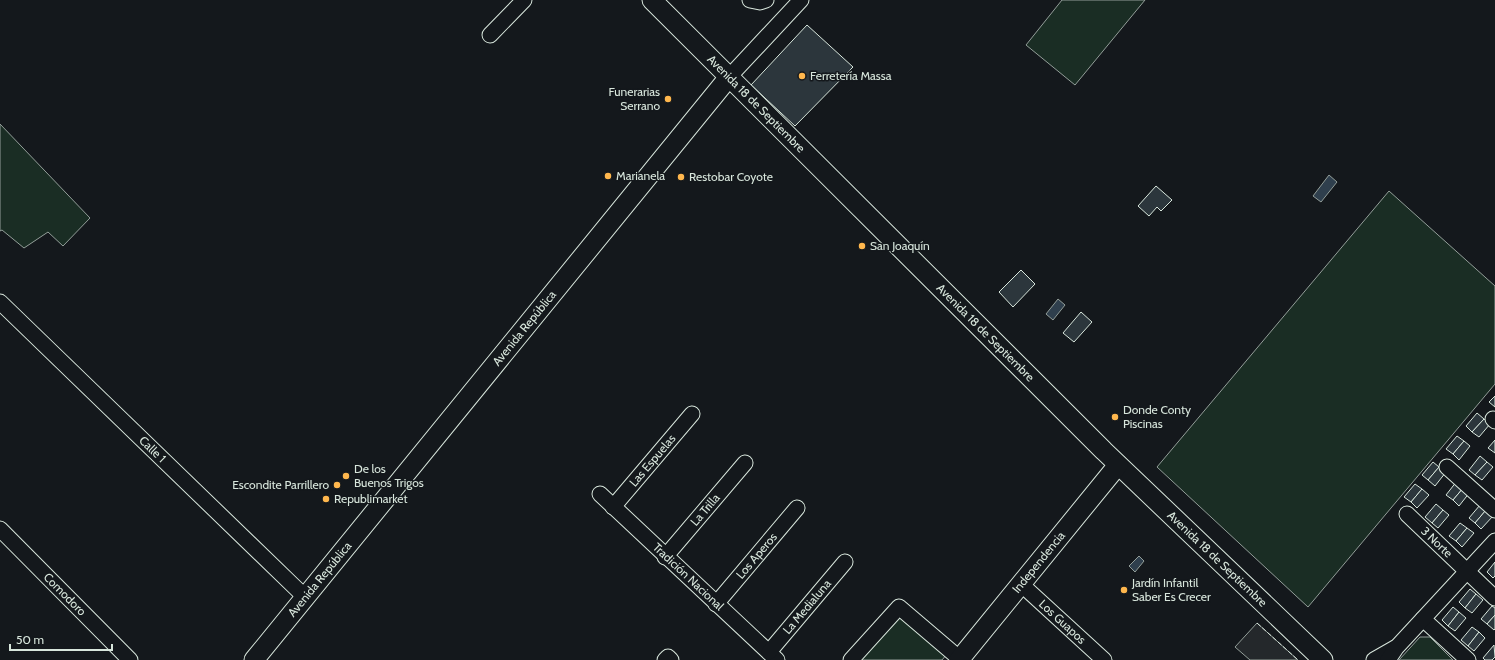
<svg xmlns="http://www.w3.org/2000/svg" width="1495" height="660" font-family="Cabin,sans-serif">
  <rect width="100%" height="100%" fill="#14181c"/>
  <!-- green -->
  <g fill="#1a2d24" stroke="#939e99">
    <polygon points="1062,0 1145,0 1075,85 1026,45"/>
    <polygon points="0,124 90,218 63,246 48,232 24,248 2,230 0,231"/>
    <polygon points="1389,191 1495,286 1495,384 1308,607 1157,467"/>
    <polygon points="897,612 947,654 942,660 855,660"/>
    <polygon points="1420,637 1430,637 1453,660 1399,660"/>
  </g>
  <!-- parking -->
  <polygon fill="#24282b" stroke="#939e99" points="1257,623 1298,660 1250,660 1235,647"/>
  <!-- water -->
  <g fill="#2f3f4d" stroke="#939e99">
    <polygon points="1329,175 1337,182 1321,202 1313,196"/>
    <polygon points="1058,299 1065,305 1053,320 1046,314"/>
    <polygon points="1139,556 1144,561 1135,572 1129,566"/>
  </g>
  <!-- building -->
  <g fill="#2c363c" stroke="#d8e6dc">
    <polygon points="807,25 853,67 795,126 751,85"/>
    <polygon points="1156,186 1172,200 1161,211 1157,207 1149,216 1138,206"/>
    <polygon points="1021,270 1035,284 1013,307 999,292"/>
    <polygon points="1081,312 1092,322 1074,342 1063,333"/>
    <polygon points="1495,396 1495,407 1489,402"/>
    <polygon points="1477,413 1484,419 1472,432 1466,426"/>
    <polygon points="1484,419 1490,424 1479,437 1472,432"/>
    <polygon points="1457,436 1464,441 1453,454 1446,449"/>
    <polygon points="1495,440 1495,453 1488,448"/>
    <polygon points="1464,441 1470,446 1459,460 1453,454"/>
    <polygon points="1480,456 1487,462 1475,475 1469,470"/>
    <polygon points="1433,462 1439,467 1428,480 1422,475"/>
    <polygon points="1487,462 1493,467 1482,480 1475,475"/>
    <polygon points="1439,467 1446,472 1435,486 1428,480"/>
    <polygon points="1457,481 1464,487 1453,500 1446,495"/>
    <polygon points="1415,484 1422,489 1411,502 1404,497"/>
    <polygon points="1464,487 1470,492 1459,506 1453,500"/>
    <polygon points="1422,489 1429,495 1417,508 1411,502"/>
    <polygon points="1436,504 1443,510 1432,523 1425,517"/>
    <polygon points="1480,505 1486,510 1475,523 1469,518"/>
    <polygon points="1443,510 1449,515 1438,528 1432,523"/>
    <polygon points="1486,510 1493,516 1481,529 1475,523"/>
    <polygon points="1460,523 1467,528 1456,541 1449,536"/>
    <polygon points="1467,528 1474,533 1462,547 1456,541"/>
    <polygon points="1495,562 1495,576 1493,578 1487,572"/>
    <polygon points="1470,589 1476,594 1465,608 1459,602"/>
    <polygon points="1476,594 1483,600 1472,613 1465,608"/>
    <polygon points="1492,606 1495,608 1495,615 1487,624 1481,619"/>
    <polygon points="1453,607 1459,612 1448,626 1442,620"/>
    <polygon points="1459,612 1466,618 1455,631 1448,626"/>
    <polygon points="1495,615 1495,629 1494,630 1487,624"/>
    <polygon points="1472,627 1479,632 1468,646 1461,640"/>
    <polygon points="1479,632 1485,638 1474,651 1468,646"/>
    <polygon points="1494,645 1495,657 1492,660 1485,660 1483,658"/>
  </g>
  <g fill="none" stroke-linecap="round" stroke-linejoin="round">
    <!-- minor casing -->
    <g stroke="#d8e6dc" stroke-width="17">
      <g id="minor">
        <polyline points="750,0 760,2 766,0"/>
        <polyline points="490,35 524,0"/>
        <polyline points="729,77 801,0"/>
        <path id="s1" d="M0,302L305,597"/>
        <polyline points="1493,419 1495,421"/>
        <polyline points="1447,467 1495,510"/>
        <path id="s2" d="M600,494L777,660"/>
        <path id="s3" d="M613,507L692,414"/>
        <path id="s4" d="M1407,514L1495,598"/>
        <path id="s5" d="M0,529L130,660"/>
        <path id="s6" d="M665,557L745,463"/>
        <path id="s7" d="M1021,584L1104,660"/>
        <path id="s8" d="M716,604L797,508"/>
        <polyline points="1423,619 1468,660"/>
        <path id="s9" d="M769,652L845,562"/>
        <polyline points="665,660 668,657 671,660"/>
        <polyline points="851,660 899,607 960,659"/>
        <polyline points="1374,660 1395,648"/>
        <polyline points="1388,660 1396,648 1495,541"/>
      </g>
    </g>
    <!-- major casing -->
    <g stroke="#d8e6dc" stroke-width="21">
      <g id="major">
        <path id="s10" d="M652,0L1104,451L1323,660"/>
        <path id="s11" d="M254,660L729,77"/>
        <path id="s12" d="M959,660L1118,465"/>
      </g>
    </g>
    <!-- minor -->
    <use href="#minor" stroke="#14181c" stroke-width="15"/>
    <!-- major -->
    <use href="#major" stroke="#14181c" stroke-width="19"/>
    <!-- fence -->
    <polyline stroke="#d8e6dc" stroke-width="1" stroke-dasharray="5 2" stroke-linecap="butt" points="1257,623 1298,660"/>
  </g>
  <!-- markers -->
  <g fill="#ffb74d" stroke="#14181c" stroke-width="1.5">
    <circle cx="802" cy="76" r="4"/>
    <circle cx="668" cy="99" r="4"/>
    <circle cx="608" cy="176" r="4"/>
    <circle cx="681" cy="177" r="4"/>
    <circle cx="862" cy="246" r="4"/>
    <circle cx="1115" cy="417" r="4"/>
    <circle cx="346" cy="476" r="4"/>
    <circle cx="337" cy="485" r="4"/>
    <circle cx="326" cy="499" r="4"/>
    <circle cx="1124" cy="590" r="4"/>
  </g>
  <g text-anchor="middle" stroke-width="3" stroke-linejoin="round" paint-order="stroke">
    <!-- poi labels -->
    <g font-size="12" fill="#d8e6dc" stroke="#14181c" text-anchor="start">
      <text x="810" y="80">Ferretería Massa</text>
      <text x="660" y="96" text-anchor="end">Funerarias<tspan x="660" dy="14">Serrano</tspan></text>
      <text x="616" y="180">Marianela</text>
      <text x="689" y="181">Restobar Coyote</text>
      <text x="870" y="250">San Joaquín</text>
      <text x="1123" y="414">Donde Conty<tspan x="1123" dy="14">Piscinas</tspan></text>
      <text x="354" y="473">De los<tspan x="354" dy="14">Buenos Trigos</tspan></text>
      <text x="329" y="489" text-anchor="end">Escondite Parrillero</text>
      <text x="334" y="503">Republimarket</text>
      <text x="1132" y="587">Jardín Infantil<tspan x="1132" dy="14">Saber Es Crecer</tspan></text>
    </g>
    <!-- street labels -->
    <g font-size="12" fill="#d8e6dc" stroke="#14181c">
      <text dy="4" stroke="none"><textPath href="#s10" startOffset="147">Avenida 18 de Septiembre</textPath></text>
      <text dy="4" stroke="none"><textPath href="#s11" startOffset="428">Avenida República</textPath></text>
      <text dy="4" stroke="none"><textPath href="#s10" startOffset="471">Avenida 18 de Septiembre</textPath></text>
      <text dy="4" stroke="none"><textPath href="#s1" startOffset="212">Calle 1</textPath></text>
      <text dy="4" stroke="none"><textPath href="#s3" startOffset="61">Las Espuelas</textPath></text>
      <text dy="4" stroke="none"><textPath href="#s6" startOffset="62">La Trilla</textPath></text>
      <text dy="4" stroke="none"><textPath href="#s4" startOffset="41">3 Norte</textPath></text>
      <text dy="4" stroke="none"><textPath href="#s8" startOffset="63">Los Aperos</textPath></text>
      <text dy="4" stroke="none"><textPath href="#s10" startOffset="795">Avenida 18 de Septiembre</textPath></text>
      <text dy="4" stroke="none"><textPath href="#s12" startOffset="126">Independencia</textPath></text>
      <text dy="4" stroke="none"><textPath href="#s2" startOffset="121">Tradición Nacional</textPath></text>
      <text dy="4" stroke="none"><textPath href="#s11" startOffset="104">Avenida República</textPath></text>
      <text dy="4" stroke="none"><textPath href="#s5" startOffset="92">Comodoro</textPath></text>
      <text dy="4" stroke="none"><textPath href="#s9" startOffset="59">La Medialuna</textPath></text>
      <text dy="4" stroke="none"><textPath href="#s7" startOffset="56">Los Guapos</textPath></text>
    </g>
  </g>
  <!-- scale -->
  <path d="M10 644v6h102v-6" fill="none" stroke="#d8e6dc" stroke-width="2"/>
  <text x="16" y="644" font-size="12" fill="#d8e6dc" stroke="#14181c" stroke-width="3" paint-order="stroke">50 m</text>
</svg>
